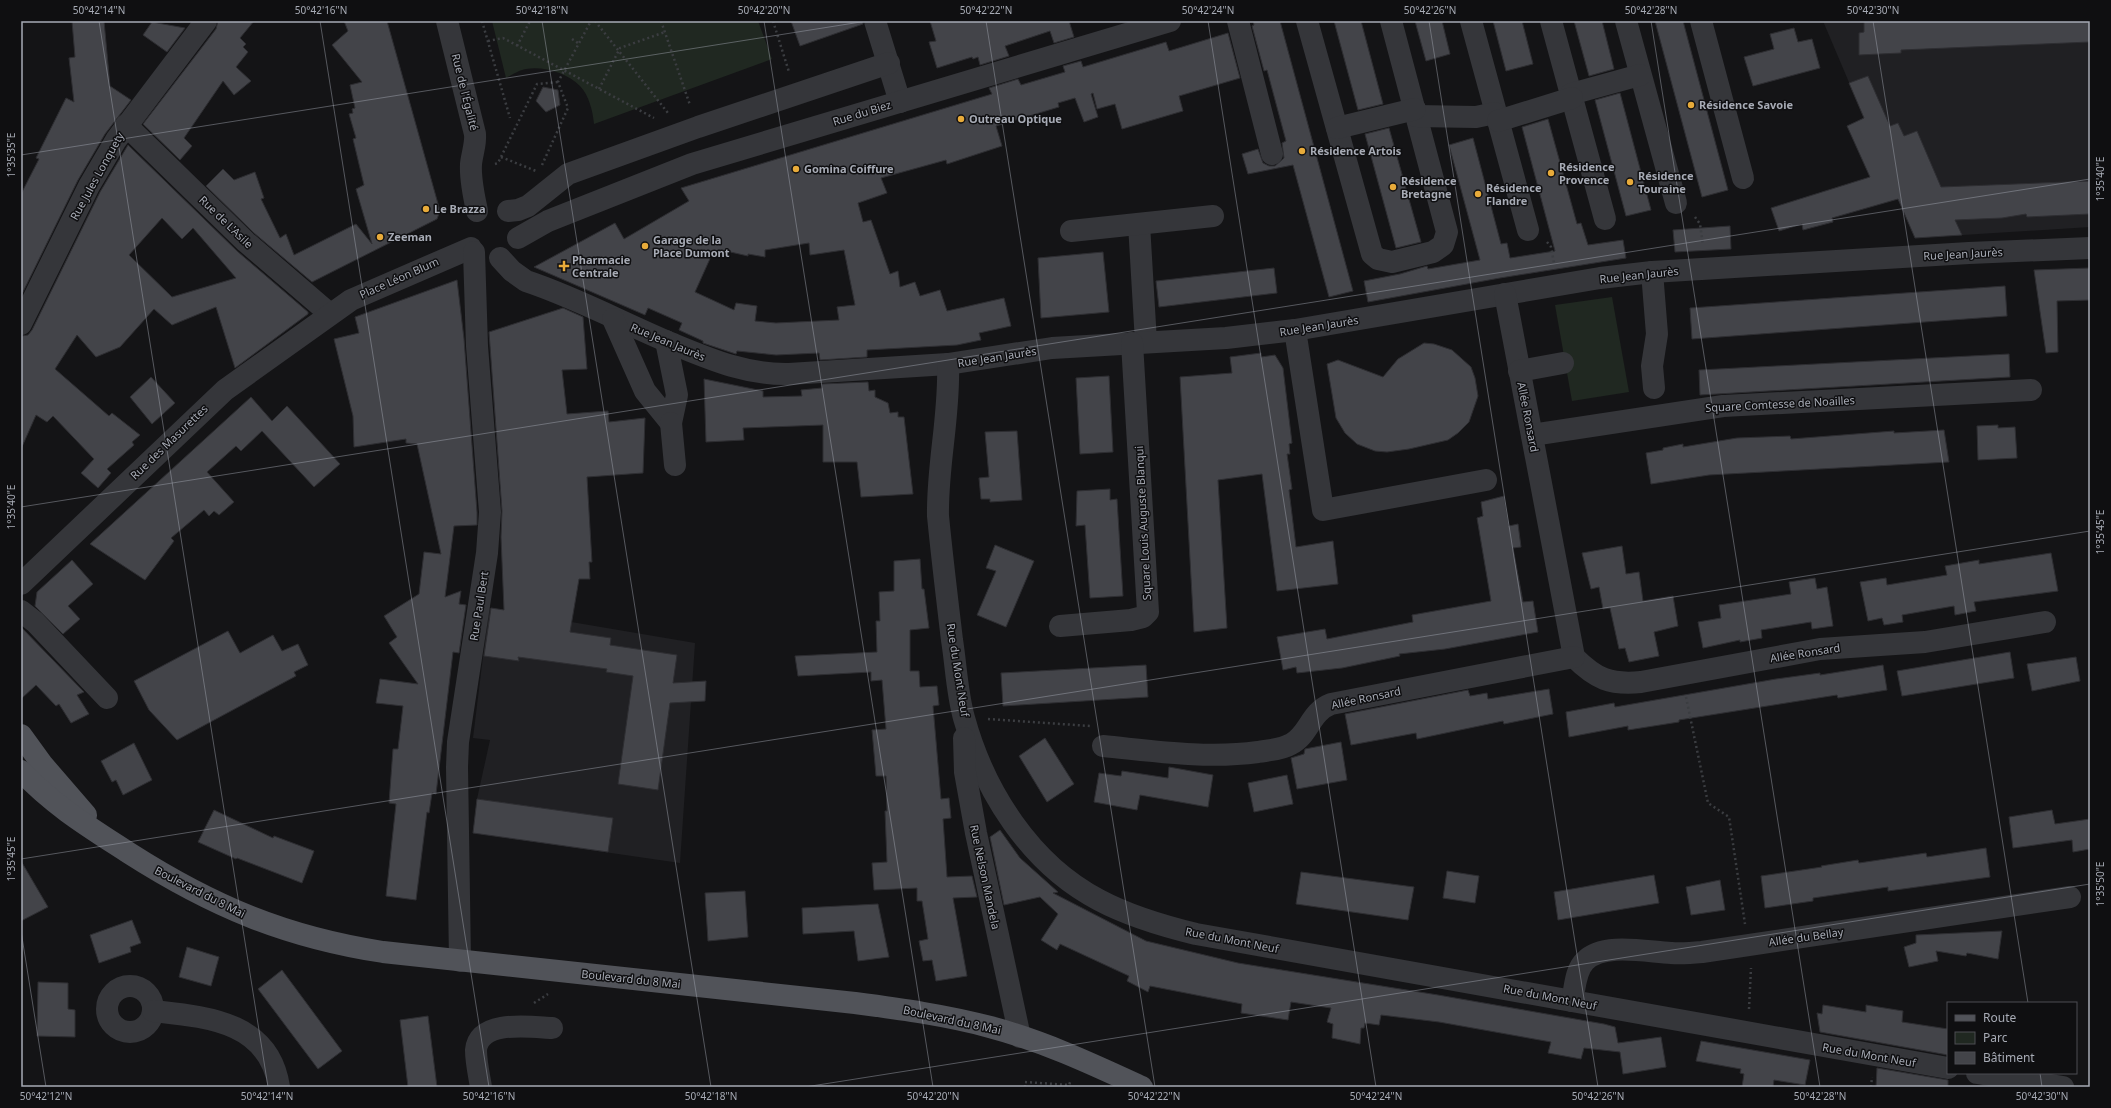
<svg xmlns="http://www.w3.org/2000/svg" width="2111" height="1108" font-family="'Noto Sans',sans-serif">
  <rect width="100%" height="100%" fill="#141416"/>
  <!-- built -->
  <g fill="#202023">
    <polygon points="1823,21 2090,21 2090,227 1915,238"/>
    <polygon points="489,608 695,643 680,863 473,833 477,799 490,740 473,738"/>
  </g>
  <!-- green -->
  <g fill="#202821">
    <path d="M492,21H758L772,59L594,124C593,112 589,95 580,86C567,73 544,66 526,69C519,70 512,75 506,78Z"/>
    <polygon points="1612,297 1629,392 1572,401 1555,305"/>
  </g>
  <!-- building -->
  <g fill="#434449" stroke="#2e2e32" fill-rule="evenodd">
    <polygon points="72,21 104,21 110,86 131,100 105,134 78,180 21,296 21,194 39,159 36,158 66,98 74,102 69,58 75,57"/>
    <polygon points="218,21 254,21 240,38 246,44 243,47 248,52 236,67 251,81 234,95 223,81 184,138 192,146 180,160 143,124 216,29"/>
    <polygon points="344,21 387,21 440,211 437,219 312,282 254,233 206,186 223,169 234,180 255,172 264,198 261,199 280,238 286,234 294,255 356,224 372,244 356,189 364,185 353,139 356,138 349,114 353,113 352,109 355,108 350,85 362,82 332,45 348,31"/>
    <polygon points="791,21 863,21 863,24 800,46"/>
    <polygon points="930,21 1069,21 1074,37 1054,43 1050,31 1005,46 1009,56 980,65 978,57 973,59 972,57 937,68 929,42 936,41"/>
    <polygon points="1253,21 1280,21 1353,291 1329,297 1293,165 1248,174 1242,154 1258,149 1263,163 1269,166 1275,166 1284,158 1282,143 1286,141 1267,70 1264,71 1252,26 1254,25"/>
    <polygon points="1334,21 1361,21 1383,104 1358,110"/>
    <polygon points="1415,21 1442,21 1450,54 1426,61"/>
    <polygon points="1493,21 1522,21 1533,64 1506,71"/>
    <polygon points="1574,21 1602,21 1614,69 1589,76"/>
    <polygon points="1655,21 1683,21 1728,190 1702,197"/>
    <polygon points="1864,21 2090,21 2090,42 1901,50 1901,53 1859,55 1859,33 1864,32"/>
    <polygon points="152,22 185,28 167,52 143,35"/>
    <polygon points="1794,28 1798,42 1812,39 1820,68 1753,86 1744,57 1774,49 1770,34"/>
    <path d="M1228,33L1240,78L1179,96L1183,111L1122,129L1115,104L1097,109L1093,93L1091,94L1098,117L1084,122L1075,98L1058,103L1059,107L996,126L1002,146L947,164L946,160L881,178L887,193L858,203L863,222L871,220L890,274L898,271L900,287L915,282L920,296L940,290L947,311L1004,298L1011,326L979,333L981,340L957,345L867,350V357L820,360L819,353L776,355L737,351L736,354L703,343V341L679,330L682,323L648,308L645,315L534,267L615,223L624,239L689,201L681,188L992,94L989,88L1018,79L1021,85L1065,72L1063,66L1081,61L1083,67L1166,42L1169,51ZM809,243L810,255L844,250L855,305L837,307L839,320L776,323L755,321L757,306L736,303L734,310L695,292L713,252L725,255L726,251L748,256V254L765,257V250Z"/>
    <polygon points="1868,76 1890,126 1898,123 1904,136 1917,131 1941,187 2090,181 2090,214 2027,217 2026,214 2002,218 1955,220 1962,235 1915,238 1898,199 1832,218 1833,222 1803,230 1802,224 1779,231 1771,208 1870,177 1847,126 1864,118 1849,83"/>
    <polygon points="543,87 558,90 560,105 546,112 536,101"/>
    <polygon points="1620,93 1651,210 1626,216 1595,100"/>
    <polygon points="1548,119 1577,224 1581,223 1588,245 1623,240 1626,258 1500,278 1368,302 1364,281 1400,274 1427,266 1428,269 1480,260 1449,145 1473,138 1501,244 1507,243 1510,258 1555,251 1522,127"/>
    <polygon points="1389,128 1421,242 1396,248 1365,134"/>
    <path d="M128,145L237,251L308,312V314L235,368L216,307L172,325L154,309L120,347L96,357L77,335L55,369L109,416L112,413L140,435L132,442L134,445L107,469L111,473L98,488L81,473L94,459L53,416L47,422L36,415L21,449V336L28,335L32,330L100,192ZM162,218L182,239L193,228L236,278L172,297L129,255Z"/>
    <polygon points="1730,226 1731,249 1675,252 1673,230"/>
    <polygon points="1103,252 1109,312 1041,318 1038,258"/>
    <polygon points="1274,268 1277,293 1159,307 1156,281"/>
    <polygon points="2090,268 2090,300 2057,301 2058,352 2046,353 2034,270"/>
    <polygon points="457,280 464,339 477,512 477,525 454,526 445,597 461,591 459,604 466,605 459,653 453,652 436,794 432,793 429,813 427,812 416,900 386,896 396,804 389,803 393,749 398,749 403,706 376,703 380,679 418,684 389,643 397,637 384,616 419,594 424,552 441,554 417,444 406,443 406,439 354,447 353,416 334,339 359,333 355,317"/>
    <polygon points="2005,286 2007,316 1692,339 1690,308"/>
    <polygon points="563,308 583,317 587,369 562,370 567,414 608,411 609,422 645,418 643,473 587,477 592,562 589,562 590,579 579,579 570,632 611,638 610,645 677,655 673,683 706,681 705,701 670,703 658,790 618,784 633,676 606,672 607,669 518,657 519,661 484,656 491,608 504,610 501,537 502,511 489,332"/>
    <polygon points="1424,343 1434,344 1452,350 1471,367 1475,378 1478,396 1469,422 1458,433 1448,440 1409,449 1387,452 1375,451 1357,444 1345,433 1336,418 1327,364 1338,360 1383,377 1398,359"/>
    <polygon points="1261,353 1261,357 1275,355 1283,368 1292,443 1289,444 1290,454 1287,454 1292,489 1289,490 1296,547 1333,541 1338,584 1277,591 1262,474 1218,480 1227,628 1194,632 1180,377 1232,373 1230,357"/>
    <polygon points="2009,354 2010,377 1700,395 1699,370"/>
    <polygon points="1109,376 1113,452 1080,454 1076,378"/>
    <polygon points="151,377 175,403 152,424 130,397"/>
    <polygon points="704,379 763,391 763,397 802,396 801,390 822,388 822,384 868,382 869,391 875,390 875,397 888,403 890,413 898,412 898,417 904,417 913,494 861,497 857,462 823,462 823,425 743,428 744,440 706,442"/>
    <polygon points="251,397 272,421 287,406 340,464 314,487 262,431 241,451 236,446 207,472 234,502 219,515 214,511 209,516 204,510 171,538 174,541 145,580 90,544"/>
    <polygon points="1998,425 1998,428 2015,427 2017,458 1978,460 1977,426"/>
    <polygon points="1944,430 1949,462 1709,475 1651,484 1646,453 1663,450 1663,448 1683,444 1683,447 1737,438 1790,436 1791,439 1894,431 1894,433"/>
    <polygon points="1017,431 1022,500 990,502 990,499 981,499 979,478 989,477 985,432"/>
    <polygon points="1110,489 1110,500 1117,499 1123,596 1090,598 1085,525 1076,526 1077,491"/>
    <polygon points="1504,496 1509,526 1518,524 1521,547 1513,548 1523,602 1533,601 1538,632 1445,649 1399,654 1400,656 1342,668 1297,673 1296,667 1283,670 1277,637 1325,629 1327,639 1413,622 1412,615 1491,601 1477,518 1483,516 1481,502"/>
    <polygon points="995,545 1034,561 1006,627 977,615 996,571 986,568"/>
    <polygon points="1622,546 1626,574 1639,572 1643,601 1673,596 1678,626 1654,632 1659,656 1629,662 1625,648 1619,649 1610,608 1603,609 1599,587 1591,589 1582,553"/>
    <polygon points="2051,553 2058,591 1974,602 1976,611 1955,615 1954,606 1902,615 1903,622 1884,625 1882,618 1868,621 1860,582 1886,578 1887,585 1947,575 1945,566 1979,560 1979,564"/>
    <polygon points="920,559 922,589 924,589 929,628 910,630 910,671 919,671 920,687 937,686 939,705 933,706 941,799 949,798 951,818 943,819 947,877 972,876 977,897 953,898 967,976 936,981 932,960 923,961 919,941 928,939 922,901 917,901 917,888 874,890 872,863 887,862 885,811 887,811 886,776 876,776 872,730 886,729 882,680 871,681 871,672 798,676 795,656 877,652 876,621 880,621 879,592 894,591 894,561"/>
    <polygon points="72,560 93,584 68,606 80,619 63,634 35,606 37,592"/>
    <polygon points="1815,578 1817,589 1827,587 1833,626 1812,629 1811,622 1761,630 1762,638 1740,642 1740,640 1703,648 1698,622 1721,618 1719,605 1791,594 1789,582"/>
    <polygon points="21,627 84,692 77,695 89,714 71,723 59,704 56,706 36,685 21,699"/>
    <polygon points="228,631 240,653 273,635 282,651 298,644 308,665 294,672 296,676 177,740 149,710 134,681"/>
    <polygon points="2010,652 2014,678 1902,696 1897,671"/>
    <polygon points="2076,657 2080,681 2032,691 2027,664"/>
    <polygon points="1146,665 1148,697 1003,706 1001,673"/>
    <polygon points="1883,665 1887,690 1838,698 1837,695 1679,720 1679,722 1628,730 1628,726 1569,737 1566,712 1614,703 1615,707 1776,679 1820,673 1820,675"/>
    <polygon points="1549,689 1553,714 1504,724 1503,721 1417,739 1416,733 1351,745 1345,714 1468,690 1470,696 1487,693 1488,699"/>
    <polygon points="1045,738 1074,784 1047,802 1019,756"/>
    <polygon points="1341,742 1347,780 1297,789 1291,758 1304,754 1305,749"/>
    <polygon points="134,743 152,780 123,795 116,780 112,782 101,761"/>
    <polygon points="1169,767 1213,775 1208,807 1140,795 1137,810 1094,802 1099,773 1121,776 1122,771 1168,778"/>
    <polygon points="1287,775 1293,804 1254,812 1248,783"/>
    <polygon points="477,799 613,818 608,852 473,833"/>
    <polygon points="214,810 273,838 274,836 314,851 302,883 237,858 236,859 198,842"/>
    <polygon points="2052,810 2055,824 2090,819 2090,849 2073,852 2072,840 2013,848 2009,817"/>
    <polygon points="1000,830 1020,858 1058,892 1053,893 1146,941 1238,963 1438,995 1604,1024 1615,1027 1618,1043 1661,1037 1666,1067 1623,1074 1620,1052 1584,1048 1581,1059 1548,1053 1551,1042 1439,1022 1381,1015 1379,1025 1365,1023 1364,1028 1361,1028 1360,1044 1332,1038 1333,1024 1327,1022 1331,1008 1291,1002 1288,1020 1241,1013 1242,1004 1150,986 1148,992 1127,981 1129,976 1060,944 1057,950 1041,940 1058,914 1040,897 1004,905 990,837"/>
    <polygon points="1986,848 1990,877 1888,891 1888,887 1813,898 1813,901 1765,908 1761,876 1822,867 1821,866 1858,860 1859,863 1926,853 1927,857"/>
    <polygon points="21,861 48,907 21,921"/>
    <polygon points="1447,871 1479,876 1475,903 1443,898"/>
    <polygon points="1301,872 1414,887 1408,920 1296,904"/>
    <polygon points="1654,875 1659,903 1558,920 1554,892"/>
    <polygon points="1720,880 1725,910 1691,915 1686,887"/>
    <polygon points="745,891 748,937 708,941 705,893"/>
    <polygon points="878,904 889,957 858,961 854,931 803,934 802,908"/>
    <polygon points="132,920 141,943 130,947 131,952 99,963 90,935"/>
    <polygon points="2002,931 1998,959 1967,953 1966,956 1936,951 1938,961 1909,967 1904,947 1916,943 1916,935"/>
    <polygon points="187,947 219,957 211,986 179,977"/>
    <polygon points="282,970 342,1051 318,1069 258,989"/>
    <polygon points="38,982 68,983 68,1009 75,1010 75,1037 37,1036"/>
    <polygon points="1823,1005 1866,1012 1866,1005 1903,1011 1902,1022 1948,1029 1948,1055 1820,1032 1817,1013 1822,1014"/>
    <polygon points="428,1016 437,1087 408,1087 400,1020"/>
    <polygon points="1701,1041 1810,1060 1805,1085 1774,1080 1773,1087 1742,1087 1744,1074 1740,1073 1741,1069 1696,1061"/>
    <polygon points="1877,1068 1948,1080 1948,1087 1876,1087"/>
  </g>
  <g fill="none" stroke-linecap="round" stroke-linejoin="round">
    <!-- path -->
    <g stroke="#3b3d41" stroke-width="2.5" stroke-dasharray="2 3" stroke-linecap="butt">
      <polyline points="482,21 510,118"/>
      <polyline points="595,21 668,113"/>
      <polyline points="661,21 690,105"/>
      <polyline points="773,21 789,72"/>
      <polyline points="572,39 578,43"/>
      <polyline points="488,41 503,38 654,118"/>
      <polyline points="517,46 530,21"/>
      <polyline points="599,89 620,48 665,32"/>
      <polyline points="501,157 536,171"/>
      <polyline points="495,164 498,163 537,84 558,82"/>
      <polyline points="542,165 568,108 558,82 591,21"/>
      <polyline points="1695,217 1700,224 1703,245"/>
      <polyline points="1547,242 1551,247 1554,263"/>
      <polyline points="1686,697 1708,803 1729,817 1745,924"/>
      <polyline points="988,719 1090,726"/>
      <polyline points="534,1003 548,994"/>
      <polyline points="1749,1009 1751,968"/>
      <polyline points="1025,1087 1025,1082 1069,1085 1071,1080"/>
      <polyline points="1871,1087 1872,1077"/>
    </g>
    <!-- minor -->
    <g stroke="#35363a" stroke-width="22">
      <path d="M447,21L475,134C476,144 472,154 471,164C470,180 474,196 477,211"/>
      <polyline points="875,21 900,102"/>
      <polyline points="1238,21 1272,154"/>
      <polyline points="1307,21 1372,254 1378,259 1392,262 1433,252 1443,245 1447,232 1391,21"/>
      <polyline points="1471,21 1528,230"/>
      <polyline points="1551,21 1605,219"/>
      <polyline points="1626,21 1676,203"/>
      <polyline points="1701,21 1743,178"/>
      <polyline points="1571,94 1640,75"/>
      <polyline points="1416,116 1476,117 1495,113"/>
      <polyline points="1498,121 1572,98"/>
      <polyline points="126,125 246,242 330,314"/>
      <polyline points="1337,128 1415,109"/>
      <polyline points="508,211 518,210 528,206 568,174 698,127 889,63"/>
      <polyline points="1139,224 1146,342"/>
      <polyline points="1071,231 1213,216"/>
      <polyline points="518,238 548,221 692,164 1170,21"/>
      <path d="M500,258L512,271L526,281C575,297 625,324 673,344C712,360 747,375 789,374L948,364L1052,348L1226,338L1295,330L1600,278L1652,272L1969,253L2090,248"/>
      <polyline points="1652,272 1657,334 1652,366 1654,388"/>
      <path d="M1505,294L1574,657C1596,679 1610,685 1641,682L1820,649L1925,642L2045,622"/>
      <polyline points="613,319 645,391 671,423 677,395 666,341"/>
      <polyline points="21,324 89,186 116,140 206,21"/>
      <polyline points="1295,330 1323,510 1486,480"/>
      <path d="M948,364C950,415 937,465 938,516C942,557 947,598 952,640C956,665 957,693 964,718C984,791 1030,864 1099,900C1129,916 1163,926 1196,934L1948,1068"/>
      <polyline points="1519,371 1563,363"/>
      <polyline points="671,423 675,465"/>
      <polyline points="1532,435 1723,406 2031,390"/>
      <polyline points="21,584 225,390 351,300 471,248"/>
      <polyline points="21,611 35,622 107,698"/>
      <polyline points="1060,626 1131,620 1143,617 1148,612 1132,343"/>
      <polyline points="964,738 965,772 976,833 1020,1037"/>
      <path d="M1103,746C1154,751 1206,759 1258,752C1269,750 1281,750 1291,744C1309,735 1310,712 1331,704L1574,657"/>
      <polyline points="460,961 457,767 458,742 487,553 490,512 477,346 474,252"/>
      <circle cx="130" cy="1009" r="23"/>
      <path d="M1572,1001C1575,989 1575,970 1585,961C1603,942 1647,952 1671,953C1681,954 1692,953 1702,952L2070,897"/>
      <path d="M153,1011C206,1017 269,1021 279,1087"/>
      <polyline points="1977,1073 2063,1087"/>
      <path d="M481,1087C479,1075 476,1062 476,1050C479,1019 531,1027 552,1028"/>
    </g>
    <!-- major -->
    <g stroke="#515359" stroke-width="22">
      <polyline points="21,735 42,764 86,815"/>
      <path d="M21,771C54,806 89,827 129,853C212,906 285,937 383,952L855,1003C900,1009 945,1015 990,1027C1043,1041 1092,1064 1142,1087"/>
    </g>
  </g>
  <!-- ticks -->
  <path fill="none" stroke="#a7abb5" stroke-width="1" stroke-opacity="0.45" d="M99,21L268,1087M320,21L489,1087M542,21L711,1087M764,21L933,1087M986,21L1155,1087M1208,21L1376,1087M1429,21L1598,1087M1651,21L1820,1087M1873,21L2028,1003M21,155L867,21M21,507L2090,179M21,859L2090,531M21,931L46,1087M2040,1073L2042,1087M805,1087L2090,884"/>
  <!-- markers -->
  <g fill="#e8ab3a" stroke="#0f0f11" stroke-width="1.5">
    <circle cx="1691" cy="105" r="4"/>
    <circle cx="961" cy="119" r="4"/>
    <circle cx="1302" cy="151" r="4"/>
    <circle cx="796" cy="169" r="4"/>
    <circle cx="1551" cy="173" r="4"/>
    <circle cx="1630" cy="182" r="4"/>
    <circle cx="1393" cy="187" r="4"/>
    <circle cx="1478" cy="194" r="4"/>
    <circle cx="426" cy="209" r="4"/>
    <circle cx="380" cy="237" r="4"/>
    <circle cx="645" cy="246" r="4"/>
    <path d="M562 260h4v4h4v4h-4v4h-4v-4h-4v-4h4z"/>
  </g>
  <g text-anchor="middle" stroke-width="3" stroke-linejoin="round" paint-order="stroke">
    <!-- street labels -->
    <g font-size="11" fill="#a7abb5" stroke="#0f0f11">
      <text transform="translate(465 92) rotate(76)" y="4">Rue de l'Égalité</text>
      <text transform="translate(862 113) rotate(-17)" y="4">Rue du Biez</text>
      <text transform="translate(97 176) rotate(-61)" y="4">Rue Jules Lonquety</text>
      <text transform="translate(226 222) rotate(44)" y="4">Rue de L'Asile</text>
      <text transform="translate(1963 254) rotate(-3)" y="4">Rue Jean Jaurès</text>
      <text transform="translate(1639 275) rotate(-6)" y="4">Rue Jean Jaurès</text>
      <text transform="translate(399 278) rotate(-24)" y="4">Place Léon Blum</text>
      <text transform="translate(1319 326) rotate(-9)" y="4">Rue Jean Jaurès</text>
      <text transform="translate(668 342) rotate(23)" y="4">Rue Jean Jaurès</text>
      <text transform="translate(997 357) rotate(-9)" y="4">Rue Jean Jaurès</text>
      <text transform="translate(1780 404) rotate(-3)" y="4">Square Comtesse de Noailles</text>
      <text transform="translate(1528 417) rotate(79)" y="4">Allée Ronsard</text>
      <text transform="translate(169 442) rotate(-44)" y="4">Rue des Masurettes</text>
      <text transform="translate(1143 523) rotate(-93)" y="4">Square Louis Auguste Blanqui</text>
      <text transform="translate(479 606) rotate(-81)" y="4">Rue Paul Bert</text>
      <text transform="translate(1805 653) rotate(-9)" y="4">Allée Ronsard</text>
      <text transform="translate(958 670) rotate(81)" y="4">Rue du Mont Neuf</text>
      <text transform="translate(1366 698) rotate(-12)" y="4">Allée Ronsard</text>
      <text transform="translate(985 877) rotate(78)" y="4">Rue Nelson Mandela</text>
      <text transform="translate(200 892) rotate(27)" y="4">Boulevard du 8 Mai</text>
      <text transform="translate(1806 937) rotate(-8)" y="4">Allée du Bellay</text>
      <text transform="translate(1232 940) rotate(11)" y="4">Rue du Mont Neuf</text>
      <text transform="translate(631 979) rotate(6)" y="4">Boulevard du 8 Mai</text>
      <text transform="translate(1550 997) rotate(11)" y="4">Rue du Mont Neuf</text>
      <text transform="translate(952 1020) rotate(12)" y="4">Boulevard du 8 Mai</text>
      <text transform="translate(1869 1055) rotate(10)" y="4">Rue du Mont Neuf</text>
    </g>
    <!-- poi labels -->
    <g font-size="11" font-weight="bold" fill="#a7abb5" stroke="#0f0f11" text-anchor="start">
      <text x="1699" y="109">Résidence Savoie</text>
      <text x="969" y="123">Outreau Optique</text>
      <text x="1310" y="155">Résidence Artois</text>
      <text x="1559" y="171">Résidence<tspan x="1559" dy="13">Provence</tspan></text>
      <text x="804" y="173">Gomina Coiffure</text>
      <text x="1638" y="180">Résidence<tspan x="1638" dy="13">Touraine</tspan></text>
      <text x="1401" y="185">Résidence<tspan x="1401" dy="13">Bretagne</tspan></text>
      <text x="1486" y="192">Résidence<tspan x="1486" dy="13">Flandre</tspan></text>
      <text x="434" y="213">Le Brazza</text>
      <text x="388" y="241">Zeeman</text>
      <text x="653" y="244">Garage de la<tspan x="653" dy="13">Place Dumont</tspan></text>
      <text x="572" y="264">Pharmacie<tspan x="572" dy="13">Centrale</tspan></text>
    </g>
  </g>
  <!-- border -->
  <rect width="2111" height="1108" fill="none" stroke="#0f0f11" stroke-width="44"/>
  <!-- legend -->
  <rect x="1947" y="1002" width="130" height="72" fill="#0f0f11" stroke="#4c4d53"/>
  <rect x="1955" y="1015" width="20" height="6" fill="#515359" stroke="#4c4d53"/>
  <text x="1983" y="1022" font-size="12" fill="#a7abb5">Route</text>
  <rect x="1955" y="1032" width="20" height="12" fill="#202821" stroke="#4c4d53"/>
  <text x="1983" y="1042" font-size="12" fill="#a7abb5">Parc</text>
  <rect x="1955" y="1052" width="20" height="12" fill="#434449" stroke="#4c4d53"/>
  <text x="1983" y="1062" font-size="12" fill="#a7abb5">Bâtiment</text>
  <rect x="22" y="22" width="2067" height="1064" fill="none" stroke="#a7abb5" stroke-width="1.5"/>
  <g font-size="10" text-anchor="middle" fill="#a7abb5">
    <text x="99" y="14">50°42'14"N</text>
    <text x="321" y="14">50°42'16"N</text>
    <text x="542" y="14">50°42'18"N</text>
    <text x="764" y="14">50°42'20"N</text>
    <text x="986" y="14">50°42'22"N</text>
    <text x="1208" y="14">50°42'24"N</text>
    <text x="1430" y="14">50°42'26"N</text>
    <text x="1651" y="14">50°42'28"N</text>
    <text x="1873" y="14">50°42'30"N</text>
    <text transform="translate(11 155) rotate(-90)" y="4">1°35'35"E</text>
    <text transform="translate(2100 179) rotate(-90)" y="4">1°35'40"E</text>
    <text transform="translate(11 507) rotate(-90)" y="4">1°35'40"E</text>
    <text transform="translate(2100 532) rotate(-90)" y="4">1°35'45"E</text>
    <text transform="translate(11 859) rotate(-90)" y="4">1°35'45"E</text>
    <text transform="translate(2100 884) rotate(-90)" y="4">1°35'50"E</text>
    <text x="46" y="1100">50°42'12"N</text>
    <text x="267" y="1100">50°42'14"N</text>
    <text x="489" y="1100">50°42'16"N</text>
    <text x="711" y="1100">50°42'18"N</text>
    <text x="933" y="1100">50°42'20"N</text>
    <text x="1154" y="1100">50°42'22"N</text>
    <text x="1376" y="1100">50°42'24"N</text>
    <text x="1598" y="1100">50°42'26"N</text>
    <text x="1820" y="1100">50°42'28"N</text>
    <text x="2042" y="1100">50°42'30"N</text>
  </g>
</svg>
